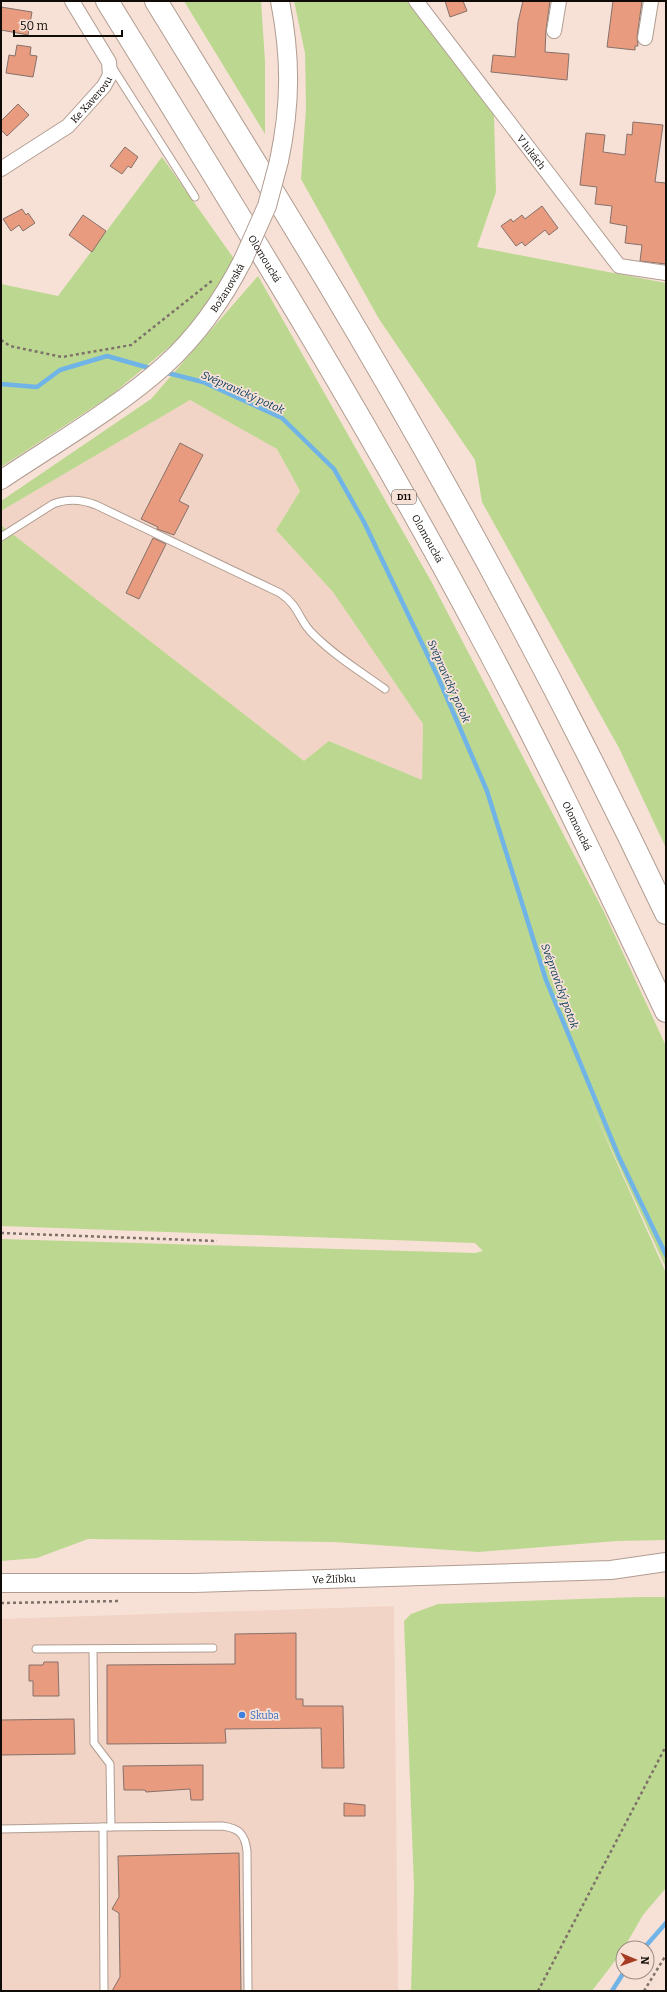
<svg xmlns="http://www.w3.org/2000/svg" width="667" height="1992" font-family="Bitter,serif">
  <rect width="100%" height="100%" fill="#f7e1d6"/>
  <!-- built -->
  <g fill="#f1d4c5">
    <polygon points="190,400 277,449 300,491 276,530 333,592 423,724 422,780 330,741 304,761 1,525 1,511"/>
    <polygon points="394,1606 398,1991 1,1991 1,1619"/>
  </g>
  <!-- green -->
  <g fill="#bcd890">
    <polygon points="184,1 261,1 265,61 265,134"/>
    <polygon points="294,1 407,1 494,115 496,192 477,247 666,283 666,848 619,748 482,502 475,460 379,319 301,179 306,108 305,53"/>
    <polygon points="162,157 237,263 180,338 109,397 1,467 1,284 58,296"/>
    <polygon points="258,276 431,581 604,912 666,1046 666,1268 588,1098 666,1273 666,1540 617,1541 478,1552 334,1542 88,1539 37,1558 1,1561 1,1239 475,1253 483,1251 475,1243 1,1226 1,525 304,761 329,741 422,780 423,724 333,592 276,530 300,491 277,449 190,400 1,511 1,501 151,399"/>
    <polygon points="639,1597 666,1597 666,1888 643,1915 621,1953 592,1991 411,1991 414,1887 404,1621 411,1614 438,1604"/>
  </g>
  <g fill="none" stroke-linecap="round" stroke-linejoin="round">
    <!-- stream -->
    <g stroke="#70b3e7" stroke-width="4.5">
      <polyline points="164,372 203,382 282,418 334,469 364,522 438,677 487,791 546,980 619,1157 666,1255"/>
      <polyline points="1,384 37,387 60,370 107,356 153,369"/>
      <polyline points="644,1948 666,1923"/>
      <polyline points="612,1991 624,1972"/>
    </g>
  </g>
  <!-- building -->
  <g fill="#e89b7e" stroke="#86716a">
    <polygon points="445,1 463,1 467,11 450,17"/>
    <polygon points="523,1 550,1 546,30 545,52 569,54 567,80 491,72 493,55 515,57 518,22"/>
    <polygon points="613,1 642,1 637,37 638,46 635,46 635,50 607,47"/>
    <polygon points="1,7 32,12 28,35 1,30"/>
    <polygon points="17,45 31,47 30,55 37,56 33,77 6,73 9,55 15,56"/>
    <polygon points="18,104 29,115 7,136 1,130 1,121"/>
    <polygon points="633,122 663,125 655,182 666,183 666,264 640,261 642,245 625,243 627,226 610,223 612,206 595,204 597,187 580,185 586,133 605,135 603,152 625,155 627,134 632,135"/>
    <polygon points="125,147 138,157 131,168 128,166 122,174 110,166"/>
    <polygon points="542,206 558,228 549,235 545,230 525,246 522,242 516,246 501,226 511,219 513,222 522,215 525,219"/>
    <polygon points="22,209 26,215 28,213 35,223 23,231 19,225 11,231 3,219"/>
    <polygon points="83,215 106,231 92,252 69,235"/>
    <polygon points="180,443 203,455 179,501 189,506 174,535 157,529 158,527 141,519"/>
    <polygon points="153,538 166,544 139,599 126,593"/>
    <polygon points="296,1633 296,1699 303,1699 303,1706 343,1706 344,1768 322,1768 321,1728 225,1729 226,1743 107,1744 107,1665 235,1664 235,1634"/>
    <polygon points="44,1662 58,1662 59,1696 33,1696 33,1681 29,1681 29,1665 43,1665"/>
    <polygon points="74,1719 75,1754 1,1755 1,1720"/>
    <polygon points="203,1765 203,1800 191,1800 190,1789 146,1792 145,1790 124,1790 123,1766"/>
    <polygon points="344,1803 365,1805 365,1816 344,1816"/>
    <polygon points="239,1853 241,1991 112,1991 120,1977 119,1913 112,1909 119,1897 118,1856"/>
  </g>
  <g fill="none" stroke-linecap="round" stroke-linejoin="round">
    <!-- service casing -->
    <g stroke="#b09c91" stroke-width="9">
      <g id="service">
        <polyline points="112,67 195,197"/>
        <path d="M1,537L53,504C68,498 81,499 96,505L280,593C301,607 298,621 314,635C335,656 361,672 385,689"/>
        <polyline points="36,1649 213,1648"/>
        <polyline points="93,1649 94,1743 110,1764 111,1827"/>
        <path d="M103,1827L222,1826C239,1828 245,1834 247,1851L248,1991"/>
        <polyline points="1,1829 103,1827 104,1991"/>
      </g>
    </g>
    <!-- minor casing -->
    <g stroke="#b09c91" stroke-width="16">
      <g id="minor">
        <path id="s1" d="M416,1L619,266L666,273"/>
        <polyline points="554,31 559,1"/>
        <polyline points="645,38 651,1"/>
        <path id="s2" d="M1,169L68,126L104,86L110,75L109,62L72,1"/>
      </g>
    </g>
    <!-- tertiary casing -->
    <g stroke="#b09c91" stroke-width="20">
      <g id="tertiary">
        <path d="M279,161C291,104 291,57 280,1"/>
        <path id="s3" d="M1,480C56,443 116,409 165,365C197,336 223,299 243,260"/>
        <path id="s4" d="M1,1583H195L611,1570L666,1562"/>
      </g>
    </g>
    <!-- motorway casing -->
    <g stroke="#b09c91" stroke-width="24">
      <g id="motorway">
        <path id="s5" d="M107,1C236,210 366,419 481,636C547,759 606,885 666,1011"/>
        <path d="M156,1C213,94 270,186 326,279C449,485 563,696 666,913"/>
      </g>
    </g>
    <!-- path -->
    <g stroke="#7e7169" stroke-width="2.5" stroke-dasharray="3 3" stroke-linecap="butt">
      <polyline points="1,340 10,346 62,357 131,345 213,280"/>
      <polyline points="1,1233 217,1241"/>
      <polyline points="1,1603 120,1601"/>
      <polyline points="538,1991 666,1746"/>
      <polyline points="644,1991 666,1955"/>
    </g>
    <!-- service -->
    <use href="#service" stroke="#fff" stroke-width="7"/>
    <!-- minor -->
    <use href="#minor" stroke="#fff" stroke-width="14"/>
    <!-- tertiary -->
    <use href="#tertiary" stroke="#fff" stroke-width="18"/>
    <!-- motorway -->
    <use href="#motorway" stroke="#fff" stroke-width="22"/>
    <!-- tertiary-bridge casing -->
    <g stroke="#b09c91" stroke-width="20" stroke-linecap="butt">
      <polyline id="tertiary-bridge" points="243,260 267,206 279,161"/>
    </g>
    <!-- tertiary-bridge -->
    <use href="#tertiary-bridge" stroke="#fff" stroke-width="18"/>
  </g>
  <!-- markers -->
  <circle fill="#3f7fe0" stroke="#f7e1d6" stroke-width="1.5" cx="242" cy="1715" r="4"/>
  <g text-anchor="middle" stroke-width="3.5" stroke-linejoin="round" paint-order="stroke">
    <!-- shield labels -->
    <rect fill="#f7e1d6" stroke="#564b45" stroke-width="1" x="392" y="490" width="24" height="14" rx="3"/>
    <g font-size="9" font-weight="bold" fill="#110b07">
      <text x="404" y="500">D11</text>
    </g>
    <!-- street labels -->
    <g font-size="10" fill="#110b07" stroke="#f7e1d6">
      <text dy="4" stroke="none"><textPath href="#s2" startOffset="115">Ke Xaverovu</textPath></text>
      <text dy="4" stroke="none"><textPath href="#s1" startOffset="190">V lukách</textPath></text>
      <text dy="4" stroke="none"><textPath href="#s5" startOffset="302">Olomoucká</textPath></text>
      <text dy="4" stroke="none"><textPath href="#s3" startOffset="300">Božanovská</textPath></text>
      <text dy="4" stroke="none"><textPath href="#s5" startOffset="626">Olomoucká</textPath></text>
      <text dy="4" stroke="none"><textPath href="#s5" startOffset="950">Olomoucká</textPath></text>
      <text dy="4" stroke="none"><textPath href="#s4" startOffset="333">Ve Žlíbku</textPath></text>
    </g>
    <!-- shop labels -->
    <g font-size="10" fill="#366cbe" stroke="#f7e1d6" text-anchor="start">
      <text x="250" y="1719">Skuba</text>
    </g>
    <!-- water labels -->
    <g font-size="11" font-style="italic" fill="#003759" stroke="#f7e1d6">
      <text transform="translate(243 392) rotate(24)" y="4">Svépravický potok</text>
      <text transform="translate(449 681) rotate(66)" y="4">Svépravický potok</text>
      <text transform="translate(560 986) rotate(70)" y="4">Svépravický potok</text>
    </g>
  </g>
  <!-- border -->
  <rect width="667" height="1992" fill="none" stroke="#110b07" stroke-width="4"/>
  <!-- north arrow -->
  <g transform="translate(635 1960) rotate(92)"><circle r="19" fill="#f7e1d6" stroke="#9b8b83"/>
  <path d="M0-3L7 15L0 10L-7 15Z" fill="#a53c23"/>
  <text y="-6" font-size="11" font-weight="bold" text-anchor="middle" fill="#110b07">N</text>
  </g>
  <!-- scale -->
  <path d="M14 30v6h108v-6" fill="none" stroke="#110b07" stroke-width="2"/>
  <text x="20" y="30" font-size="12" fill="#110b07" stroke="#f7e1d6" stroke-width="3" paint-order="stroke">50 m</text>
</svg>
